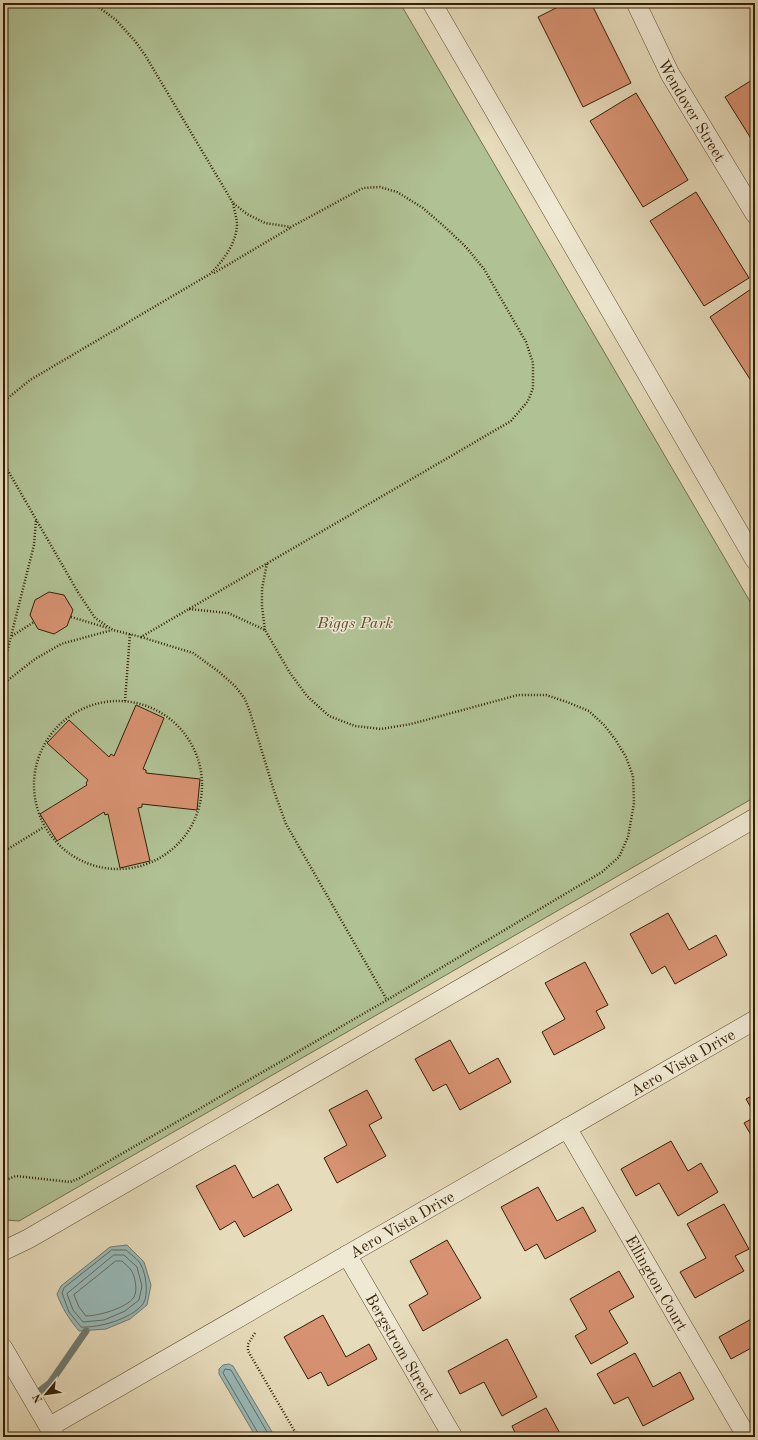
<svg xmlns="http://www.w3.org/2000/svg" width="758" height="1440" font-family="'Old Standard TT',serif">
  <rect width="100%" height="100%" fill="#e6dbba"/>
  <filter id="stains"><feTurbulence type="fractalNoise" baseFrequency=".005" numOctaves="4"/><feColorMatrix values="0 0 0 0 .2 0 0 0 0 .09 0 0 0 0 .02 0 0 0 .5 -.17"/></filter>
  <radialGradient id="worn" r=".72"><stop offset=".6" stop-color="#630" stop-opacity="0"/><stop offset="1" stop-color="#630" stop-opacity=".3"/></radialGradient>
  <!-- green -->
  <polygon fill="#b0c194" stroke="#72704c" points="3,3 400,3 755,610 755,797 19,1221 6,1220 3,1216"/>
  <!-- water -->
  <g fill="#98b9b8" stroke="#707b70">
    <path d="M127,1245L144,1262L151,1285L147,1305L130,1319L106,1329L79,1331C69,1319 62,1308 57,1294L61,1286L110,1247Z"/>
    <polygon points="229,1364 233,1366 275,1437 256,1437 219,1374 219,1369 223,1365"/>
  </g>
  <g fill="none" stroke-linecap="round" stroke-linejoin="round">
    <!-- shore -->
    <g stroke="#666c5e" stroke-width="1">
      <path d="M112,1250H126C130,1254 138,1259 141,1265C146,1274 149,1295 143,1304C131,1319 99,1328 81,1327L69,1312L62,1293L64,1288Z"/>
      <polygon points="114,1255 124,1255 137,1267 142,1286 139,1300 125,1311 104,1320 83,1322 73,1310 67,1294"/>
      <path d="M116,1261H122C125,1264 129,1267 131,1270C135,1276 138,1290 134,1297C127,1308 98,1316 86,1316L79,1307L74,1295Z"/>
      <polyline points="259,1437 258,1433 223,1373 225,1369 231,1370 270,1437"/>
    </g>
    <!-- stream -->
    <polyline stroke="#707b70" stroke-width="7" points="32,1397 50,1383 86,1331"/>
  </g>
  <!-- building -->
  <g fill="#d79272" stroke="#341f03">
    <polygon points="566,3 591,3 631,83 583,107 538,17"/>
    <polygon points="755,78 755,145 725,97"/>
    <polygon points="636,93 688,180 643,207 590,121"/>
    <polygon points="696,192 749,278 704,306 650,221"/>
    <polygon points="754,287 755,288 755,387 710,317"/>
    <polygon points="49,592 64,595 73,610 67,626 54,634 38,629 30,615 35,600"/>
    <polygon points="136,705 164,718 143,769 146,770 146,773 200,779 197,810 142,804 142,807 138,808 150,861 120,868 108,814 105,815 104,812 57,841 40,814 87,785 86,783 88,780 47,743 69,720 109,757 111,754 114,756"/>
    <polygon points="668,913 689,950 716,935 727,955 675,984 665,966 652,974 630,934"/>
    <polygon points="585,962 608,1005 596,1011 605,1028 554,1055 542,1032 565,1019 545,983"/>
    <polygon points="450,1040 469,1074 498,1058 511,1082 460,1110 446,1084 433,1091 415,1059"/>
    <polygon points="367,1090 382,1118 369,1125 386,1156 337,1183 324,1158 347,1145 329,1110"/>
    <polygon points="755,1094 755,1115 746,1099"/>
    <polygon points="755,1117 755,1142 744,1123"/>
    <polygon points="671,1141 688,1171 701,1163 718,1192 678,1216 659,1183 636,1196 621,1169"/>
    <polygon points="235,1165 253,1198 278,1184 292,1210 244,1237 235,1221 220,1230 196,1186"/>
    <polygon points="538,1187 557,1221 583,1207 596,1231 545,1259 537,1244 525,1251 501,1207"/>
    <polygon points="724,1204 749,1249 735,1256 744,1271 695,1298 680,1272 706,1258 687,1224"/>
    <polygon points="447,1240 481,1298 423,1331 409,1305 428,1294 410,1261"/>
    <polygon points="619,1271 634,1297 609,1311 628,1343 591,1364 575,1336 587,1329 570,1299"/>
    <polygon points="323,1315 346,1357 369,1344 377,1359 328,1386 321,1372 308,1379 284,1337"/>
    <polygon points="755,1317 755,1346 731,1359 719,1337"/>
    <polygon points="507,1339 537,1397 502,1416 484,1382 460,1394 448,1371"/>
    <polygon points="635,1353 653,1387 680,1372 694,1399 643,1426 628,1397 614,1404 597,1374"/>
    <polygon points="546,1408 562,1437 517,1437 512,1426"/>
  </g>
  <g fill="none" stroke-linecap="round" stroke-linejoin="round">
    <!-- street casing -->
    <g stroke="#604e31" stroke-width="20">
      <g id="street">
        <polyline points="432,3 755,560"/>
        <path id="s1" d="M636,3L670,74L755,214"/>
        <path id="s2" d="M567,1128L747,1437"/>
        <polyline points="3,1251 28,1239 755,818"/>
        <path id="s3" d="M347,1255L453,1437"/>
        <polyline points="3,1348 55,1437"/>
        <path id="s4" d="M49,1427L755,1020"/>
      </g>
    </g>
    <!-- path -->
    <g stroke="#341f03" stroke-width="2.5" stroke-dasharray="1 2" stroke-linecap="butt">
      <polyline points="214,273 290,228"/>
      <path d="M3,402L30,380L210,274C223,261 236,244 237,225C237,218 234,210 233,203L145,55L135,41L116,20L93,3"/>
      <polyline points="3,462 79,594 95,618 113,630 141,637 511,421 528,401 533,388 533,363 526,342 484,269 466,247 446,228 423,208 397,192 380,187 363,188 291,227 265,223 247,214 233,203"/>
      <polyline points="71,617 108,628"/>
      <polyline points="265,630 262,607 262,589 267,563"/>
      <polyline points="12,636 34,622"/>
      <polyline points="141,637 193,653 218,671 235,686 245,699 250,712 274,791 286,824 387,1000"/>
      <polyline points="3,668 34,545 36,520"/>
      <polyline points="3,684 35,659 61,644 112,630"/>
      <circle cx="118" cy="785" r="84"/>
      <polyline points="125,701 130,634"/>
      <polyline points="3,852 44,827"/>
      <polyline points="3,1181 16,1176 70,1182 80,1178 387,1000 602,872 619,857 628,837 634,803 633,776 626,757 615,739 604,725 589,711 567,702 546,695 518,695 411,724 381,729 355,726 329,716 307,696 290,673 265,630 228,613 189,609"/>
      <polyline points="255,1333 248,1344 248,1351 298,1437"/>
    </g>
    <!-- street -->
    <use href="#street" stroke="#efe8d2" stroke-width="19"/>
  </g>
  <g text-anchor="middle" stroke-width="3" stroke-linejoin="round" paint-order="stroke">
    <!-- street labels -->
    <g font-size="16" fill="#341f03" stroke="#efe8d2">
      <text dy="6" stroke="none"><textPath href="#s1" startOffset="121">Wendover Street</textPath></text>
      <text dy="6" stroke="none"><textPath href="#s4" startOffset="731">Aero Vista Drive</textPath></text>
      <text dy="6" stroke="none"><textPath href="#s4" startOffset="407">Aero Vista Drive</textPath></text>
      <text dy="6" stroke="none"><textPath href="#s2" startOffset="179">Ellington Court</textPath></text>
      <text dy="6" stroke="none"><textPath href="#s3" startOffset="106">Bergstrom Street</textPath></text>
    </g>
    <!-- park labels -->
    <g font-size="16" font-style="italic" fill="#59502e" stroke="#efe8d2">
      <text x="355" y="628">Biggs Park</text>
    </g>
  </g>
  <!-- margin -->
  <rect width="758" height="1440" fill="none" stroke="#e6dbba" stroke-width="16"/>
  <rect x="4" y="4" width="750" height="1432" fill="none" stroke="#341f03" stroke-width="2"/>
  <rect x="8" y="8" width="742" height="1424" fill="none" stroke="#341f03"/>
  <!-- north arrow -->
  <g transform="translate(46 1394) rotate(241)" stroke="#efe8d2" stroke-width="3" paint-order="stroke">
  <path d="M0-3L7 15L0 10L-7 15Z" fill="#341f03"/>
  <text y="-6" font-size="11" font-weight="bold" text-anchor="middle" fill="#341f03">N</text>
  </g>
  <rect width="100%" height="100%" filter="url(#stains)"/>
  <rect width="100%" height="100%" fill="url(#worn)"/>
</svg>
